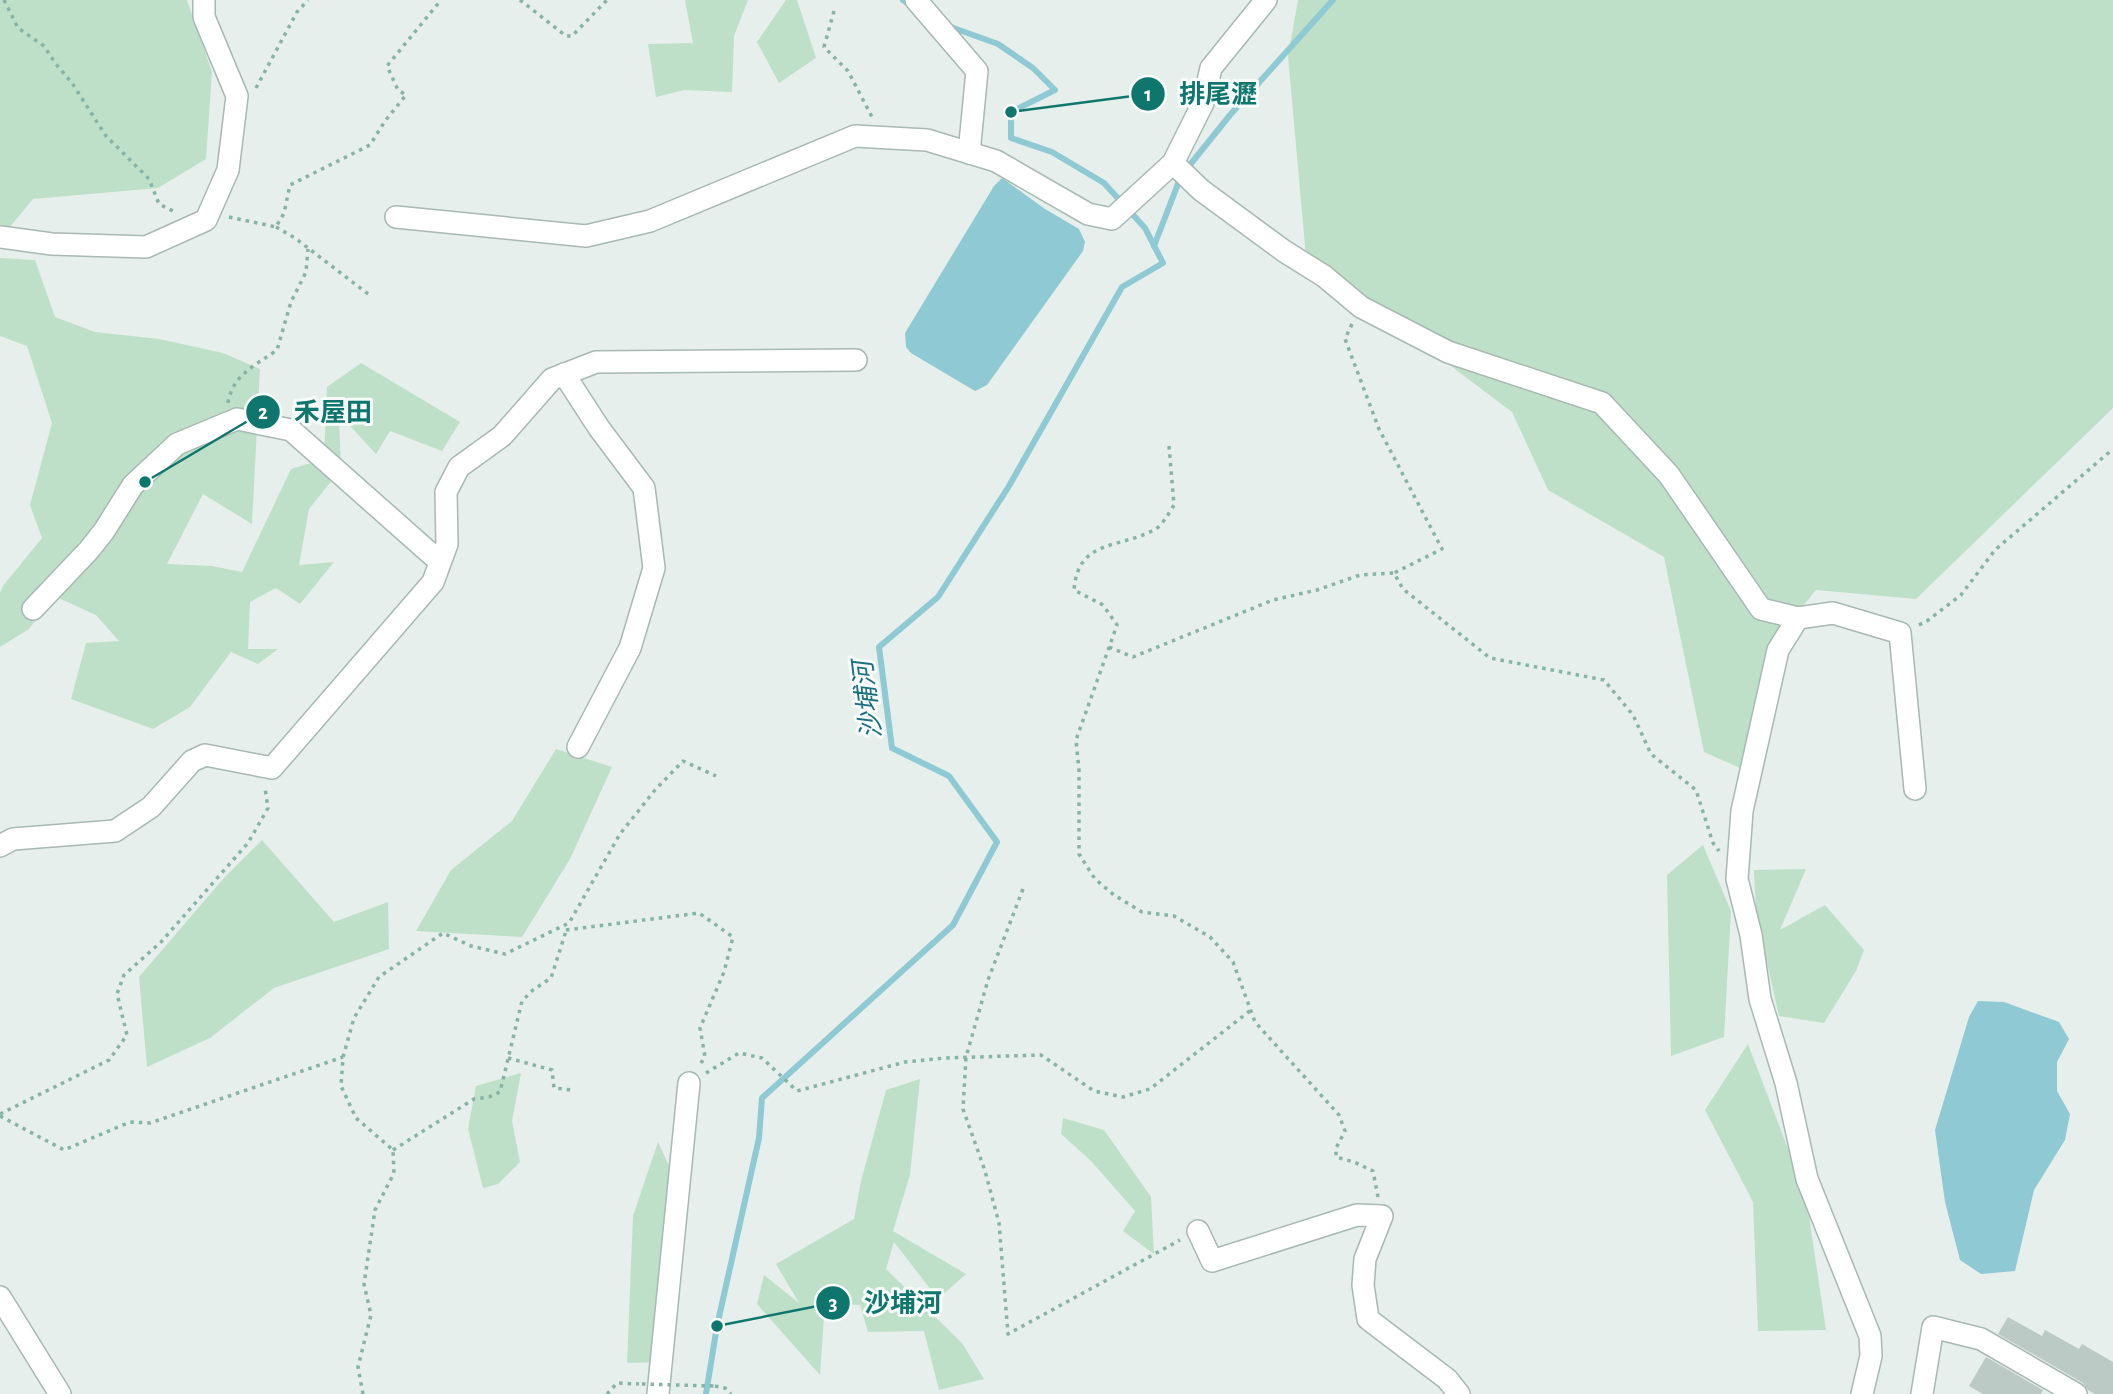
<svg xmlns="http://www.w3.org/2000/svg" width="2113" height="1394" font-family="'Alegreya Sans','Noto Sans TC',sans-serif">
  <rect width="100%" height="100%" fill="#e6efeb"/>
  <!-- green -->
  <g fill="#bfe0c8">
    <polygon points="0,0 187,0 212,72 206,159 158,188 33,199 9,228 0,226"/>
    <polygon points="685,0 748,0 734,36 732,92 684,90 656,97 648,44 693,43"/>
    <polygon points="786,0 797,0 816,58 779,83 757,42"/>
    <polygon points="1298,0 2113,0 2113,408 1916,599 1816,590 1766,651 1740,768 1704,752 1664,557 1548,490 1512,412 1306,257 1288,56"/>
    <polygon points="0,258 35,260 55,317 95,332 159,339 223,353 260,369 252,524 203,494 167,564 212,566 242,572 291,469 324,459 327,387 361,363 460,422 442,451 390,431 376,454 339,414 341,469 309,509 299,565 334,562 300,604 276,588 250,602 248,649 278,649 258,664 231,652 190,707 153,729 71,699 86,643 119,641 96,615 54,596 29,629 0,647 0,593 3,586 42,538 30,505 52,423 27,346 0,336"/>
    <polygon points="556,749 612,767 570,859 522,937 416,931 451,870 512,821"/>
    <polygon points="262,840 334,922 388,902 389,949 274,988 210,1038 147,1067 139,977 223,879"/>
    <polygon points="1703,845 1731,911 1724,1037 1671,1056 1667,875"/>
    <polygon points="1806,869 1780,930 1825,905 1864,950 1856,971 1824,1023 1779,1016 1756,913 1754,870"/>
    <polygon points="1748,1044 1806,1196 1826,1330 1758,1331 1753,1202 1705,1110"/>
    <polygon points="521,1073 512,1121 520,1162 498,1184 483,1188 468,1129 476,1086"/>
    <polygon points="920,1079 910,1175 893,1231 966,1274 938,1299 894,1242 886,1269 962,1343 984,1379 939,1390 924,1331 868,1332 860,1305 825,1303 820,1375 757,1304 764,1275 799,1303 776,1264 854,1219 861,1181 886,1090"/>
    <polygon points="1063,1118 1104,1130 1151,1197 1154,1254 1123,1231 1135,1211 1090,1160 1061,1134"/>
    <polygon points="658,1142 670,1168 659,1362 627,1363 633,1216"/>
  </g>
  <!-- water -->
  <g fill="#8ec9d4">
    <polygon points="1002,178 1045,209 1079,229 1085,242 1083,251 987,385 975,391 911,353 906,347 905,333 994,186"/>
    <polygon points="1978,1001 2004,1002 2059,1022 2069,1039 2057,1062 2057,1091 2070,1114 2065,1140 2034,1190 2015,1271 1981,1274 1960,1260 1945,1202 1935,1130 1969,1017"/>
  </g>
  <g fill="none" stroke-linecap="round" stroke-linejoin="round">
    <!-- stream -->
    <g stroke="#8ec9d4" stroke-width="6">
      <polyline points="903,0 914,8"/>
      <polyline points="1154,246 1181,176 1230,115 1333,0"/>
      <polyline points="706,1394 717,1326 759,1138 762,1098 953,925 997,842 949,776 892,748 879,647 938,597 1009,486 1122,287 1163,263 1145,228 1104,183 1052,152 1011,138 1011,112 1055,90 1033,68 998,44 948,26"/>
    </g>
  </g>
  <!-- building -->
  <g fill="#bbcac4">
    <polygon points="2008,1317 2042,1336 2045,1330 2079,1349 2082,1344 2113,1362 2113,1394 2095,1394 2088,1390 2083,1383 1998,1334"/>
    <polygon points="1986,1357 2043,1390 2041,1394 1983,1394 1969,1386"/>
  </g>
  <g fill="none" stroke-linecap="round" stroke-linejoin="round">
    <!-- minor casing -->
    <g stroke="#a8b8b2" stroke-width="24">
      <g id="minor">
        <polyline points="916,0 977,71 969,153"/>
        <polyline points="1173,163 1201,190 1284,251 1324,276 1361,307 1448,352 1602,403 1669,475 1761,609 1798,618"/>
        <polyline points="396,217 586,236 650,221 855,136 927,140 996,161 1088,214 1112,219 1173,163 1203,103 1211,68 1266,0"/>
        <polyline points="0,237 52,244 146,247 206,220 228,170 237,96 204,17 204,0"/>
        <polyline points="564,374 599,428 644,488 654,568 630,648 578,747"/>
        <polyline points="33,609 89,550 104,531 133,485 177,444 237,419 291,430 440,562"/>
        <polyline points="0,846 13,839 115,831 151,807 192,761 205,755 272,768 433,582 447,544 446,492 459,467 502,436 552,379 596,362 856,360"/>
        <polyline points="1198,1231 1212,1261 1357,1215 1382,1216 1365,1259 1363,1285 1368,1319 1447,1379 1459,1394"/>
        <polyline points="0,1297 60,1394"/>
        <polyline points="658,1394 689,1083"/>
        <polyline points="1862,1394 1871,1356 1870,1336 1807,1179 1786,1083 1760,999 1751,935 1737,879 1742,811 1778,650 1798,618 1833,613 1900,633 1915,789"/>
        <polyline points="1922,1394 1933,1327 1981,1339 2076,1394"/>
      </g>
    </g>
    <!-- path -->
    <g stroke="#86b3a5" stroke-width="3.5" stroke-dasharray="3.5 5" stroke-linecap="butt">
      <polyline points="4,0 18,28 44,46 56,64 72,83 106,136 149,179 159,204 175,212"/>
      <polyline points="520,0 566,36 572,36 607,0"/>
      <polyline points="834,11 824,47 848,71 872,117"/>
      <polyline points="256,88 297,12 308,0"/>
      <polyline points="229,217 276,227 284,213 290,185 370,145 385,121 406,95 398,90 387,66 441,0"/>
      <polyline points="276,227 295,238 372,297"/>
      <polyline points="1352,324 1345,339 1379,429 1442,549 1394,573 1403,589 1490,658 1604,680 1633,715 1651,754 1696,790 1713,843 1719,851"/>
      <path d="M228,403C233,374 255,366 277,350L291,302L306,272L308,249"/>
      <path d="M1169,446L1174,505C1169,513 1162,526 1154,530C1118,549 1078,539 1074,590L1103,605L1117,625L1076,740L1079,770V854L1095,879L1114,895L1142,912L1174,916L1210,937L1233,962L1255,1022L1339,1115L1345,1131L1336,1148V1157L1354,1162L1373,1171L1378,1197"/>
      <polyline points="1919,625 1927,621 1961,595 1995,550 2113,449"/>
      <polyline points="1109,647 1133,657 1273,600 1317,590 1360,575 1394,573"/>
      <polyline points="1023,889 988,980 966,1057 963,1109 985,1171 999,1223 1008,1334 1180,1240"/>
      <polyline points="566,930 699,913 733,937 724,972 700,1028 705,1057 699,1066"/>
      <polyline points="508,1058 552,1070 554,1088 572,1090"/>
      <polyline points="706,1073 739,1053 762,1058 797,1091 905,1062 945,1058 1041,1055 1094,1091 1123,1097 1150,1089 1251,1010"/>
      <polyline points="0,1114 109,1060 127,1035 117,994 124,975 161,942 248,843 268,808 265,788"/>
      <polyline points="0,1116 64,1150 130,1122 150,1123 343,1057"/>
      <polyline points="393,1150 474,1099 489,1097 500,1092 522,1001 533,990 551,978 567,928"/>
      <polyline points="715,1386 725,1388 731,1394"/>
      <polyline points="363,1394 358,1367 371,1315 364,1284 375,1210 394,1173 393,1150 356,1118 341,1086 343,1057 354,1018 379,977 443,933 471,946 505,954 569,923 620,834 655,790 683,761 716,776"/>
      <polyline points="607,1394 617,1383 639,1384"/>
    </g>
    <!-- minor -->
    <use href="#minor" stroke="#fff" stroke-width="21"/>
    <!-- path-bridge -->
    <polyline stroke="#86b3a5" stroke-width="3.5" stroke-dasharray="3.5 5" stroke-linecap="butt" points="642,1384 715,1386"/>
  </g>
  <g text-anchor="middle" stroke-width="6" stroke-linejoin="round" paint-order="stroke">
    <!-- water labels -->
    <g font-size="26" font-style="italic" fill="#1c6f80" stroke="#f7fbf9">
      <text transform="translate(867 700) rotate(-97)" y="9">沙埔河</text>
    </g>
  </g>
  <!-- callouts -->
  <path fill="none" stroke="#0f766e" stroke-width="2.5" d="M1011 112L1148 94M145 482L263 412M717 1326L833 1303"/>
  <g fill="#0f766e" stroke="#f7fbf9" stroke-width="2.5">
    <circle cx="1011" cy="112" r="7"/>
    <circle cx="145" cy="482" r="7"/>
    <circle cx="717" cy="1326" r="7"/>
    <circle cx="1148" cy="94" r="18"/>
    <circle cx="263" cy="412" r="18"/>
    <circle cx="833" cy="1303" r="18"/>
  </g>
  <g font-size="21" text-anchor="middle" font-weight="bold" fill="#fff">
    <text x="1148" y="101">1</text>
    <text x="263" y="419">2</text>
    <text x="833" y="1310">3</text>
  </g>
  <g font-size="26" text-anchor="middle" font-weight="bold" fill="#0f766e" stroke="#f7fbf9" stroke-width="6" stroke-linejoin="round" paint-order="stroke">
    <text x="1218" y="103">排尾瀝</text>
    <text x="333" y="421">禾屋田</text>
    <text x="903" y="1312">沙埔河</text>
  </g>
</svg>
